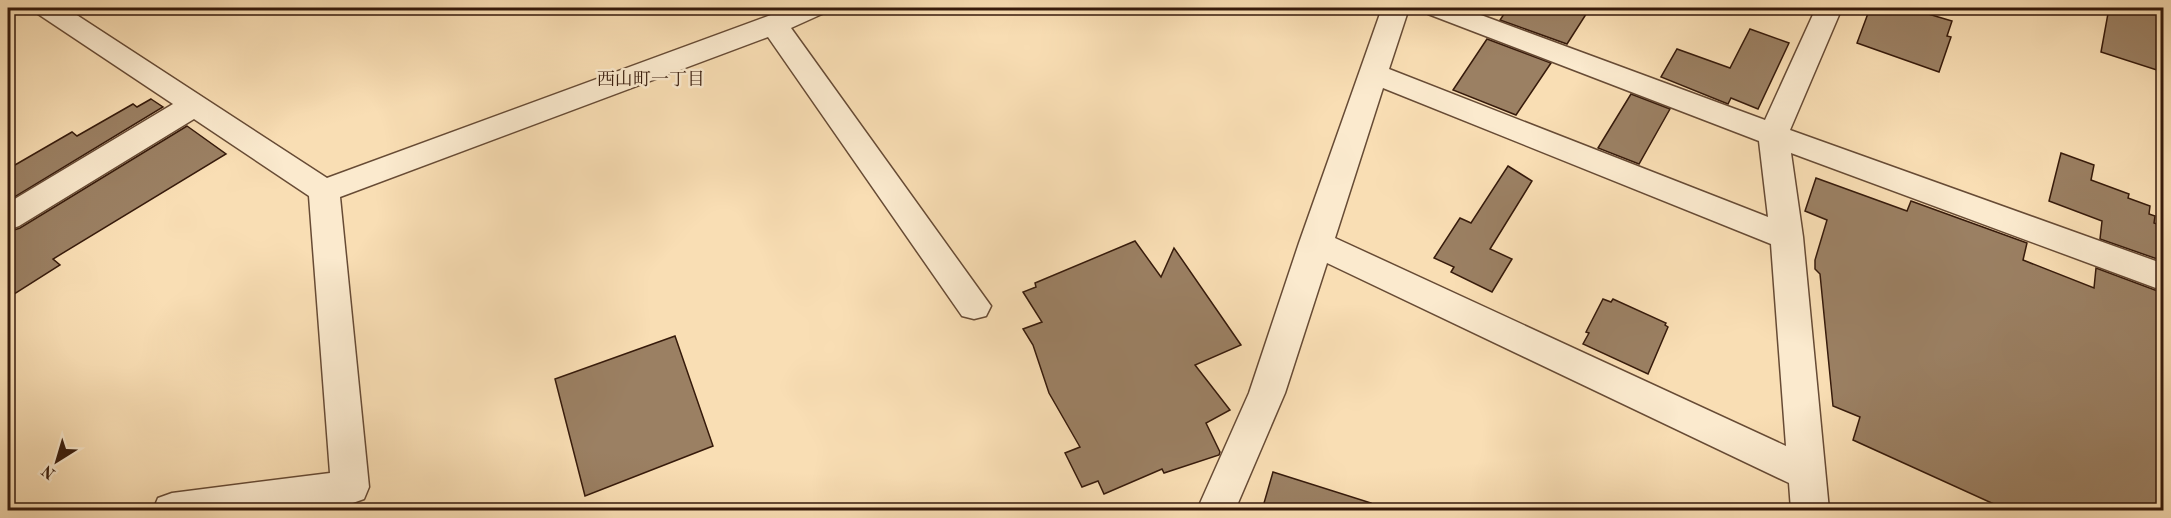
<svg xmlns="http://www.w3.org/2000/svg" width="2171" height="518" font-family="'Old Standard TT','Noto Serif JP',serif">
  <rect width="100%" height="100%" fill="#f9deb4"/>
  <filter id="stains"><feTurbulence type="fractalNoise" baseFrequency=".00333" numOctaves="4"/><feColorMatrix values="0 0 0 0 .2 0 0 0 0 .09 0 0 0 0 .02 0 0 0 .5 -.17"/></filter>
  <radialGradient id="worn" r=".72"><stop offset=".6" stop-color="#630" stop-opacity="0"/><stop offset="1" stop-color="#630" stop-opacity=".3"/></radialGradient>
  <!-- building -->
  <g fill="#9b8063" stroke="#361a0b" stroke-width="1.5">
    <polygon points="1508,8 1590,8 1567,44 1500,20"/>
    <polygon points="1870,8 1908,8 1952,21 1947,36 1951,37 1939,72 1857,43"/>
    <polygon points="2109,8 2163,8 2163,72 2101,52"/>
    <polygon points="1750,29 1789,43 1758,109 1731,98 1728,104 1661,77 1677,49 1730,68"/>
    <polygon points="1487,39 1551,63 1516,115 1453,90"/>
    <polygon points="1631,94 1670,109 1639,164 1598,148"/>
    <polygon points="151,99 163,107 8,201 8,169 72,132 77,136 133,104 137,107"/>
    <polygon points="187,126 226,154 53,259 60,265 8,298 8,232 20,228"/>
    <polygon points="2061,153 2094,165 2091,180 2129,194 2128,198 2150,206 2149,214 2155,216 2154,223 2163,226 2163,261 2100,239 2102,221 2049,201"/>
    <polygon points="1508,166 1532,181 1490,249 1512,259 1492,292 1451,272 1454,267 1434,258 1460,218 1471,223"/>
    <polygon points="1816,178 1907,211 1911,201 2027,243 2023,260 2094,288 2096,268 2163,293 2163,510 2007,510 1853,440 1860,417 1833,406 1820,274 1815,269 1815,260 1827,220 1805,211"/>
    <polygon points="1135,241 1161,277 1174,248 1241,345 1195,365 1230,410 1206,423 1220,452 1219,455 1164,473 1162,469 1104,494 1098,481 1082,487 1065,453 1080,447 1049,393 1033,345 1023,329 1042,322 1023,292 1036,287 1035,283"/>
    <polygon points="1603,299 1611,302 1613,299 1666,323 1665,325 1668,327 1648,374 1583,344 1589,333 1586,332"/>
    <polygon points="675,336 713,446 585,496 555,379"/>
    <polygon points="1273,472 1371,503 1370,510 1262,510"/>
  </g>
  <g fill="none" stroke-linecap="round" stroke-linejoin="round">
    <!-- street casing -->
    <g stroke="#674b35" stroke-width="3">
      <g id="street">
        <polygon points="35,8 66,8 327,178 790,8 825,8 822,14 791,28 991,306 986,316 974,319 962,316 768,37 340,197 369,487 364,499 350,504 301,510 153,510 158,498 172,493 330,473 309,196 194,119 19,226 8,230 8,203 173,104 38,14"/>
        <path d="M1382,8H1409L1389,69L1768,217L1759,141L1428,14L1424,8H1462L1765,120L1816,8H1842L1790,130L2164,264V291L1791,153L1803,237L1829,510H1791L1789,483L1327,263L1285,393L1235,510H1197L1249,393L1299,243ZM1383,88L1771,244L1786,446L1335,238Z"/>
      </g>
    </g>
    <!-- street -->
    <use href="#street" fill="#fbeace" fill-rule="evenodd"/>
  </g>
  <g text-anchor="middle" stroke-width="5" stroke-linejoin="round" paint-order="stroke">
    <!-- neighbourhood labels -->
    <g font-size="18" fill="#361a0b" stroke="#fbeace">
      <text x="651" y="85">西山町一丁目</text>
    </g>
  </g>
  <!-- margin -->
  <rect width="2171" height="518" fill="none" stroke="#f9deb4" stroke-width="30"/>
  <rect x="9" y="9" width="2153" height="500" fill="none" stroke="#361a0b" stroke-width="3"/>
  <rect x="15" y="15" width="2141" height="488" fill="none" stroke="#361a0b" stroke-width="1.5"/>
  <!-- north arrow -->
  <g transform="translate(57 461) rotate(217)" stroke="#fbeace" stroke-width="4.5" paint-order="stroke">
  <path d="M0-4.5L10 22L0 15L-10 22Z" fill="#361a0b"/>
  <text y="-9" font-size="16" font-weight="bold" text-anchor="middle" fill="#361a0b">N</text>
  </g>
  <rect width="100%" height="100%" filter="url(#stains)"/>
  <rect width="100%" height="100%" fill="url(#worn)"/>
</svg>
